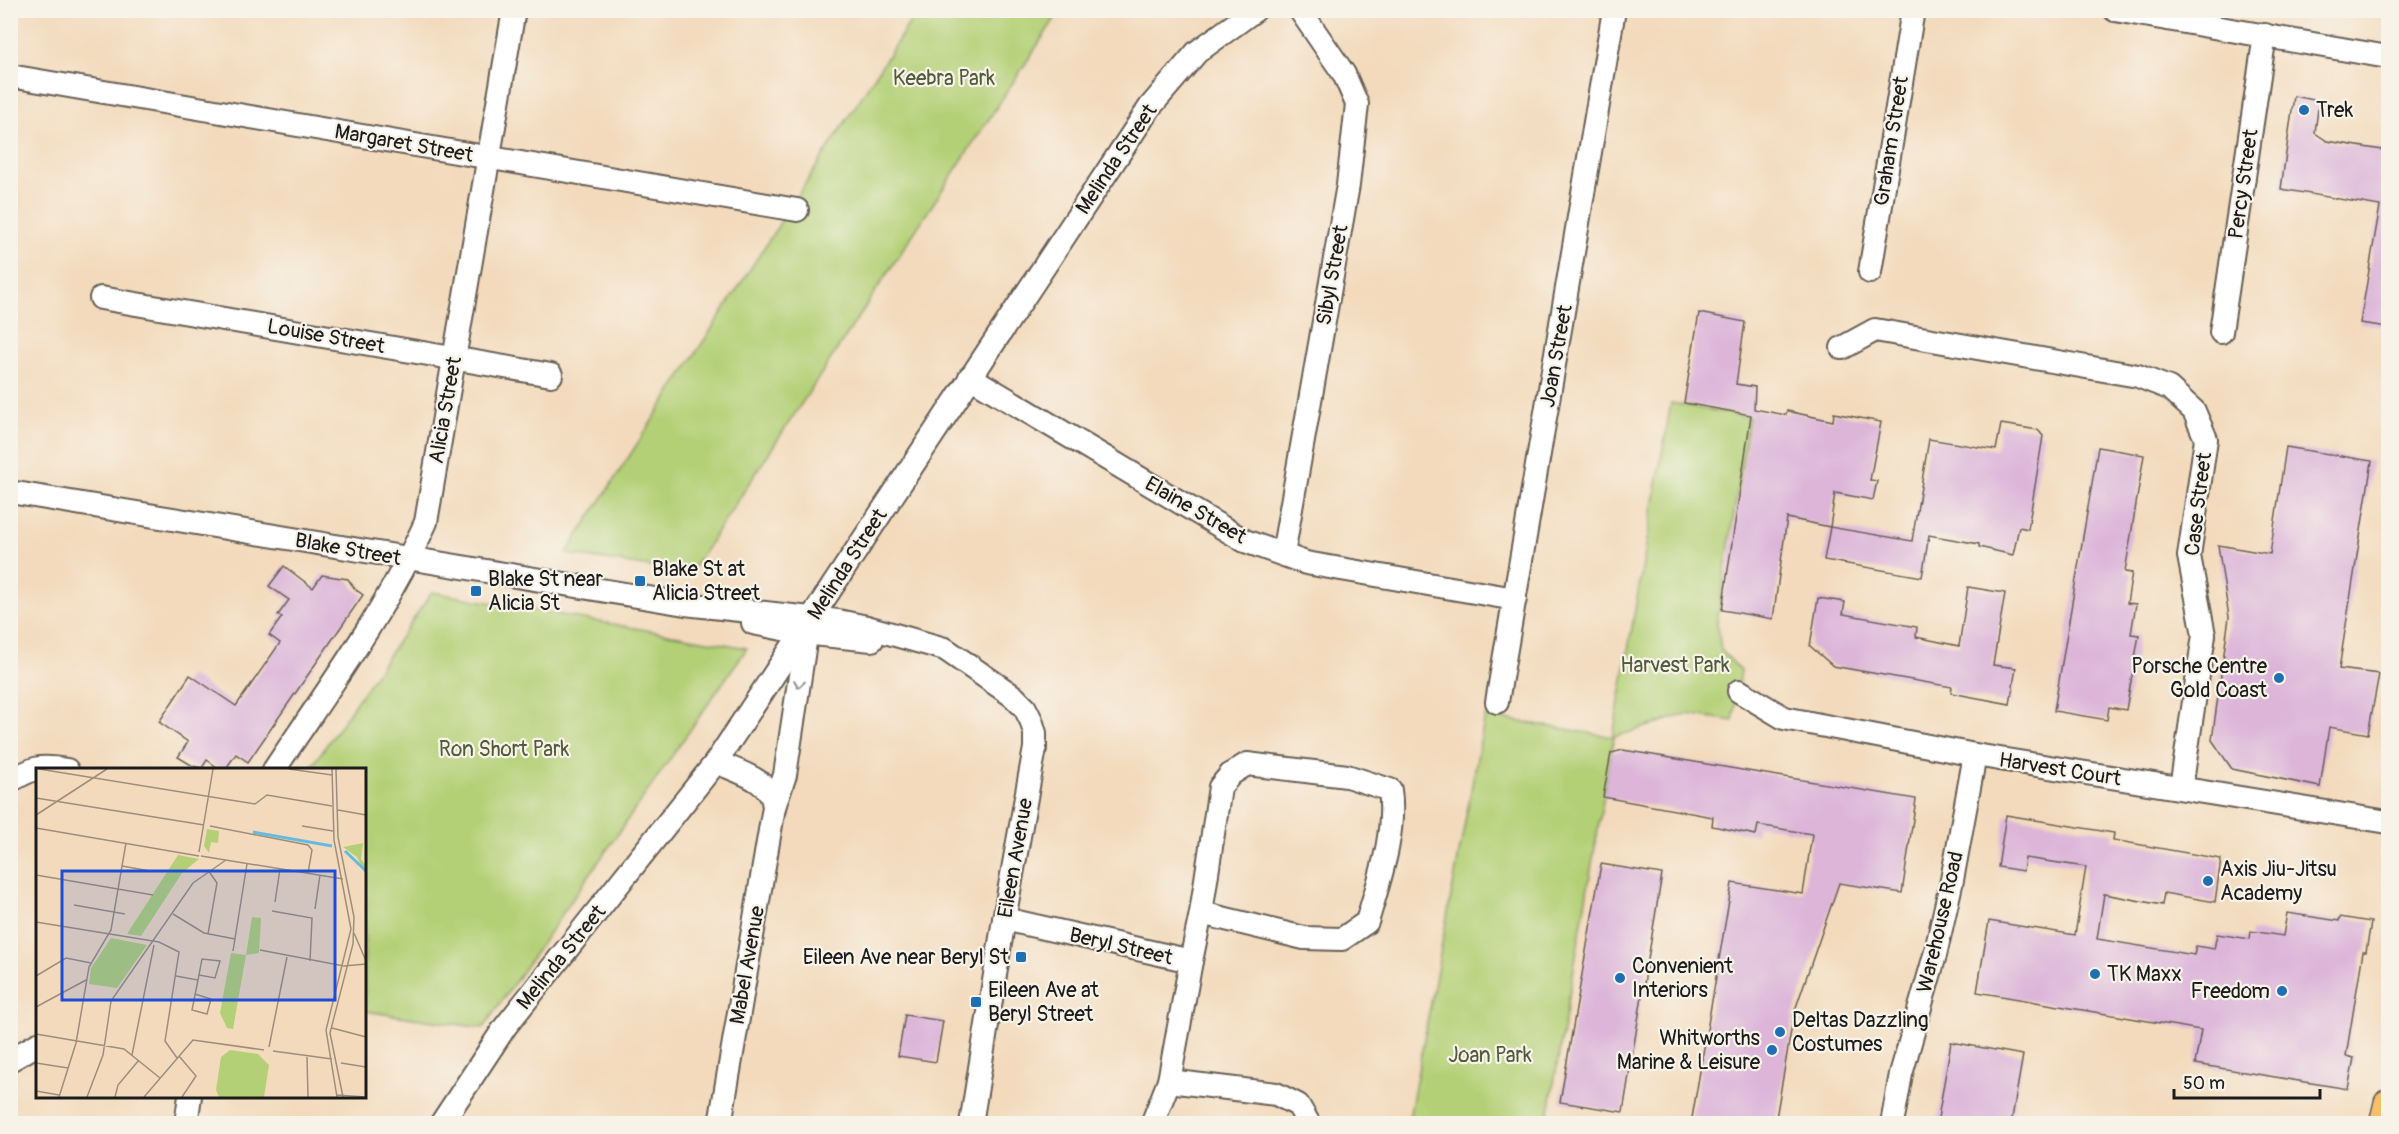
<svg xmlns="http://www.w3.org/2000/svg" width="2399" height="1134" font-family="Pangolin,sans-serif">
  <rect width="100%" height="100%" fill="#f7f3e8"/>
  <filter id="ink" filterUnits="userSpaceOnUse"><feTurbulence type="fractalNoise" baseFrequency=".0167" numOctaves="2"/><feDisplacementMap in="SourceGraphic" scale="12" xChannelSelector="R" yChannelSelector="G"/><feConvolveMatrix kernelMatrix="1 2 1 2 8 2 1 2 1" color-interpolation-filters="sRGB"/></filter>
  <filter id="wash" filterUnits="userSpaceOnUse"><feTurbulence type="fractalNoise" baseFrequency=".008" numOctaves="4" result="noise"/><feDisplacementMap in="SourceGraphic" scale="24" xChannelSelector="R" yChannelSelector="G"/><feGaussianBlur stdDeviation="1.35" result="paint"/><feColorMatrix in="noise" values="0 0 0 0 0 0 0 0 0 0 0 0 0 0 0 0 0 1.4 0 .05"/><feComposite in="paint" operator="in"/></filter>
  <g filter="url(#wash)">
    <rect width="100%" height="100%" fill="#f3dabc"/>
    <!-- green -->
    <g fill="#b3d076" stroke="#687649" stroke-width="1.5">
      <polygon points="917,11 1060,11 690,573 566,554"/>
      <polygon points="1671,403 1749,417 1717,622 1721,650 1741,671 1733,721 1687,714 1614,737 1547,1123 1408,1124 1485,716 1613,737"/>
      <polygon points="432,592 747,648 483,1028 365,1011 364,770 310,769"/>
    </g>
    <g id="blocks">
      <!-- building -->
      <g fill="#dcb5d9">
        <polygon points="2294,96 2319,101 2315,133 2327,141 2388,151 2388,327 2360,323 2380,206 2281,189"/>
        <polygon points="1699,313 1745,322 1736,384 1755,387 1754,409 1786,415 1787,411 1833,421 1834,413 1881,422 1870,480 1877,481 1873,500 1835,493 1830,527 1787,518 1773,619 1722,610 1751,415 1684,403"/>
        <polygon points="2001,424 2038,430 2043,436 2028,529 2019,527 2013,555 1979,547 1979,544 1929,535 1922,577 1824,560 1830,527 1912,541 1929,439 1996,450"/>
        <polygon points="2098,447 2144,455 2125,572 2132,573 2127,603 2136,604 2131,634 2139,635 2126,710 2109,707 2107,720 2054,711"/>
        <polygon points="2286,447 2372,461 2339,669 2379,674 2368,734 2329,727 2320,787 2232,769 2212,740 2229,617 2218,545 2270,554"/>
        <polygon points="284,566 313,588 322,575 348,579 355,589 363,595 248,762 236,754 227,767 220,769 207,760 202,768 193,766 178,757 188,742 159,722 190,675 236,706 280,643 269,635 282,617 278,615 289,600 269,586"/>
        <polygon points="1968,587 2005,593 1993,665 2016,668 2010,704 1951,693 1952,687 1833,666 1810,646 1818,598 1845,602 1843,614 1917,627 1916,637 1959,646"/>
        <polygon points="1623,750 1916,799 1902,893 1839,883 1794,1013 1775,1124 1691,1124 1732,883 1803,894 1812,834 1758,825 1756,835 1712,826 1713,817 1603,797 1611,753"/>
        <polygon points="2006,815 2114,833 2113,840 2221,859 2215,902 2164,893 2162,905 2104,894 2097,939 2194,955 2196,946 2214,949 2217,934 2250,939 2251,931 2283,936 2287,913 2339,921 2340,917 2371,922 2366,952 2363,952 2346,1056 2354,1058 2348,1089 2195,1064 2201,1030 1977,992 1989,921 2075,935 2086,867 2025,858 2023,871 1998,867"/>
        <polygon points="1601,864 1662,874 1623,1112 1560,1102"/>
        <polygon points="905,1015 943,1021 936,1062 898,1056"/>
        <polygon points="1951,1042 2023,1055 2011,1124 1937,1124"/>
      </g>
    </g>
  </g>
  <g filter="url(#ink)">
    <use href="#blocks" fill-opacity="0" stroke="#675e54" stroke-width="1.5"/>
    <g fill="none" stroke-linecap="round" stroke-linejoin="round">
      <!-- minor casing -->
      <g stroke="#675e54" stroke-width="26">
        <g id="minor">
          <polyline points="2115,10 2388,57"/>
          <polyline points="10,76 797,210"/>
          <polyline points="1870,272 1913,10"/>
          <polyline points="101,298 551,375"/>
          <polyline points="2221,332 2265,35"/>
          <polyline points="1842,348 1875,330 2138,376 2169,388 2194,411 2206,439 2189,556 2204,635 2181,788"/>
          <polyline points="970,377 1245,541 1306,563 1515,599"/>
          <polyline points="10,492 685,604 838,621 867,627 945,649 1013,696 1025,708 1031,720 1035,733 1035,748 1004,919 971,1124"/>
          <polyline points="1283,554 1348,185 1357,104 1344,74 1300,10"/>
          <polyline points="753,623 803,633 872,640"/>
          <polyline points="1739,691 1784,718 1975,755 2388,822"/>
          <polyline points="1497,702 1614,10"/>
          <path d="M716,762C738,772 773,780 774,807L720,1124"/>
          <path d="M274,770C328,689 386,611 426,522L514,10"/>
          <path d="M10,781C35,767 39,765 67,770"/>
          <polyline points="774,807 785,775 806,636"/>
          <polyline points="1004,919 1191,961 1169,1081 1152,1124"/>
          <path d="M1191,961L1201,913L1220,787L1231,774L1247,764L1347,776L1390,790C1396,835 1379,880 1367,922L1342,939L1304,938L1201,913"/>
          <polyline points="10,1060 38,1044"/>
          <polyline points="1169,1081 1276,1094 1298,1105 1309,1124"/>
          <polyline points="186,1124 190,1096"/>
          <polyline points="441,1124 505,1027 716,762 1150,107 1197,52 1255,10"/>
          <polyline points="1892,1124 1901,1074 1935,955 1952,880 1975,755"/>
        </g>
      </g>
      <!-- major casing -->
      <g stroke="#675e54" stroke-width="30">
        <polyline id="major" points="2383,1124 2388,1103"/>
      </g>
      <!-- minor -->
      <use href="#minor" stroke="#fff" stroke-width="22"/>
      <!-- major -->
      <use href="#major" stroke="#f6c06b" stroke-width="27"/>
    </g>
    <!-- one-way arrows -->
    <defs><path id="oneway-chevron" d="M-2-3.5L2.5 0L-2 3.5" fill="none" stroke-width="1.6" stroke-linecap="round" stroke-linejoin="round" transform="scale(1.5)"/></defs>
    <use stroke="#999" href="#oneway-chevron" transform="translate(799 684) rotate(99)"/>
  </g>
  <!-- markers -->
  <g fill="#1f6fb2" stroke="#f7f3e8" stroke-width="2">
    <circle cx="2304" cy="110" r="6"/>
    <rect x="634" y="575" width="12" height="12" rx="3"/>
    <rect x="470" y="585" width="12" height="12" rx="3"/>
    <circle cx="2279" cy="678" r="6"/>
    <circle cx="2208" cy="881" r="6"/>
    <rect x="1015" y="951" width="12" height="12" rx="3"/>
    <circle cx="2095" cy="974" r="6"/>
    <circle cx="1620" cy="978" r="6"/>
    <circle cx="2282" cy="991" r="6"/>
    <rect x="970" y="996" width="12" height="12" rx="3"/>
    <circle cx="1780" cy="1032" r="6"/>
    <circle cx="1772" cy="1050" r="6"/>
  </g>
  <g text-anchor="middle" stroke-width="4.5" stroke-linejoin="round" paint-order="stroke">
    <!-- park labels -->
    <g font-size="21" fill="#515b3c" stroke="#f7f3e8">
      <text x="944" y="85">Keebra Park</text>
      <text x="1675" y="672">Harvest Park</text>
      <text x="504" y="756">Ron Short Park</text>
      <text x="1490" y="1062">Joan Park</text>
    </g>
    <!-- poi labels -->
    <g font-size="21" fill="#1c1c1c" stroke="#f7f3e8" text-anchor="start">
      <text x="2316" y="117">Trek</text>
      <text x="652" y="576">Blake St at<tspan x="652" dy="24">Alicia Street</tspan></text>
      <text x="488" y="586">Blake St near<tspan x="488" dy="24">Alicia St</tspan></text>
      <text x="2267" y="673" text-anchor="end">Porsche Centre<tspan x="2267" dy="24">Gold Coast</tspan></text>
      <text x="2220" y="876">Axis Jiu-Jitsu<tspan x="2220" dy="24">Academy</tspan></text>
      <text x="1009" y="964" text-anchor="end">Eileen Ave near Beryl St</text>
      <text x="1632" y="973">Convenient<tspan x="1632" dy="24">Interiors</tspan></text>
      <text x="2107" y="981">TK Maxx</text>
      <text x="988" y="997">Eileen Ave at<tspan x="988" dy="24">Beryl Street</tspan></text>
      <text x="2270" y="998" text-anchor="end">Freedom</text>
      <text x="1792" y="1027">Deltas Dazzling<tspan x="1792" dy="24">Costumes</tspan></text>
      <text x="1760" y="1045" text-anchor="end">Whitworths<tspan x="1760" dy="24">Marine &amp; Leisure</tspan></text>
    </g>
    <!-- street labels -->
    <g font-size="21" fill="#1c1c1c" stroke="#f7f3e8">
      <text transform="translate(1891 141) rotate(-81)" y="7">Graham Street</text>
      <text transform="translate(404 143) rotate(10)" y="7">Margaret Street</text>
      <text transform="translate(1116 159) rotate(-56)" y="7">Melinda Street</text>
      <text transform="translate(2243 184) rotate(-82)" y="7">Percy Street</text>
      <text transform="translate(1332 275) rotate(-80)" y="7">Sibyl Street</text>
      <text transform="translate(326 336) rotate(10)" y="7">Louise Street</text>
      <text transform="translate(1556 356) rotate(-80)" y="7">Joan Street</text>
      <text transform="translate(445 410) rotate(-80)" y="7">Alicia Street</text>
      <text transform="translate(2198 504) rotate(-83)" y="7">Case Street</text>
      <text transform="translate(1196 510) rotate(30)" y="7">Elaine Street</text>
      <text transform="translate(348 549) rotate(10)" y="7">Blake Street</text>
      <text transform="translate(847 564) rotate(-57)" y="7">Melinda Street</text>
      <text transform="translate(2060 769) rotate(9)" y="7">Harvest Court</text>
      <text transform="translate(1015 858) rotate(-80)" y="7">Eileen Avenue</text>
      <text transform="translate(1940 922) rotate(-77)" y="7">Warehouse Road</text>
      <text transform="translate(1121 946) rotate(13)" y="7">Beryl Street</text>
      <text transform="translate(561 957) rotate(-51)" y="7">Melinda Street</text>
      <text transform="translate(747 965) rotate(-80)" y="7">Mabel Avenue</text>
    </g>
  </g>
  <!-- overview -->
  <g transform="translate(36 768)">
    <rect width="330" height="330" fill="#f3dabc"/>
    <path d="M171,61L183,63L182,75L175,74L173,85L168,78ZM327,75L325,91L330,98V107L321,89L307,79ZM142,87L163,91L146,105L105,168L91,166ZM216,149L225,150L223,185L210,187L197,261L191,260L184,245L195,185L210,187ZM75,170L111,177L81,220L53,216L55,200ZM194,282L222,286L233,297L228,329H183L180,322L185,289Z" fill="#b3d076"/>
    <path fill="none" stroke="#64bbe1" stroke-width="3" d="M217,64L296,78M309,83L330,103"/>
    <path fill="none" stroke="#9d8e7c" stroke-width="1.5" d="M3,1L219,36L231,27L296,38M253,1L296,7M296,1L298,72L315,161L290,262L301,329M300,1L302,69L318,149L317,176L294,265L307,329M0,30L168,57M302,42L330,47M0,47L71,1M174,58L272,77L276,82L272,105M266,58L297,63M0,60L163,88M163,84L177,1M165,88L307,111M86,98L114,103M0,107L117,127M239,134L244,101M38,137L89,146M279,141L284,107M236,143L276,150L274,193M137,146L168,165L199,171M0,154L123,174L143,184L129,273L141,290M318,165L330,193M172,166L181,115L172,102M224,182L308,198L330,196M197,183L211,96M0,208L30,190L55,195M140,208L162,212L156,242L171,246L175,231L159,226M162,212L166,191L184,193L179,210L163,207M0,239L50,212M296,260L330,269M0,266L88,281L124,310M233,279L251,189M237,283L296,291M96,287L118,177M143,288L160,308L146,329M271,289L272,329M0,295L32,300M305,295L330,299M0,323L23,327M301,327L330,329M23,329L40,275L53,199L75,162L90,75M51,329L67,287L75,233L157,115L190,92M79,329L82,317L103,292M108,329L157,272L228,282"/>
    <path fill="#1d4ed8" fill-opacity="0.15" stroke="#1d4ed8" stroke-width="3" d="M26,103H299V232H26Z"/>
    <rect width="330" height="330" fill="none" stroke="#1c1c1c" stroke-width="3"/>
  </g>
  <!-- margin -->
  <rect width="2399" height="1134" fill="none" stroke="#f7f3e8" stroke-width="36"/>
  <!-- scale -->
  <path d="M2174 1089v9h146v-9" fill="none" stroke="#1c1c1c" stroke-width="3"/>
  <text x="2183" y="1089" font-size="18" fill="#1c1c1c" stroke="#f7f3e8" stroke-width="4.5" paint-order="stroke">50 m</text>
</svg>
